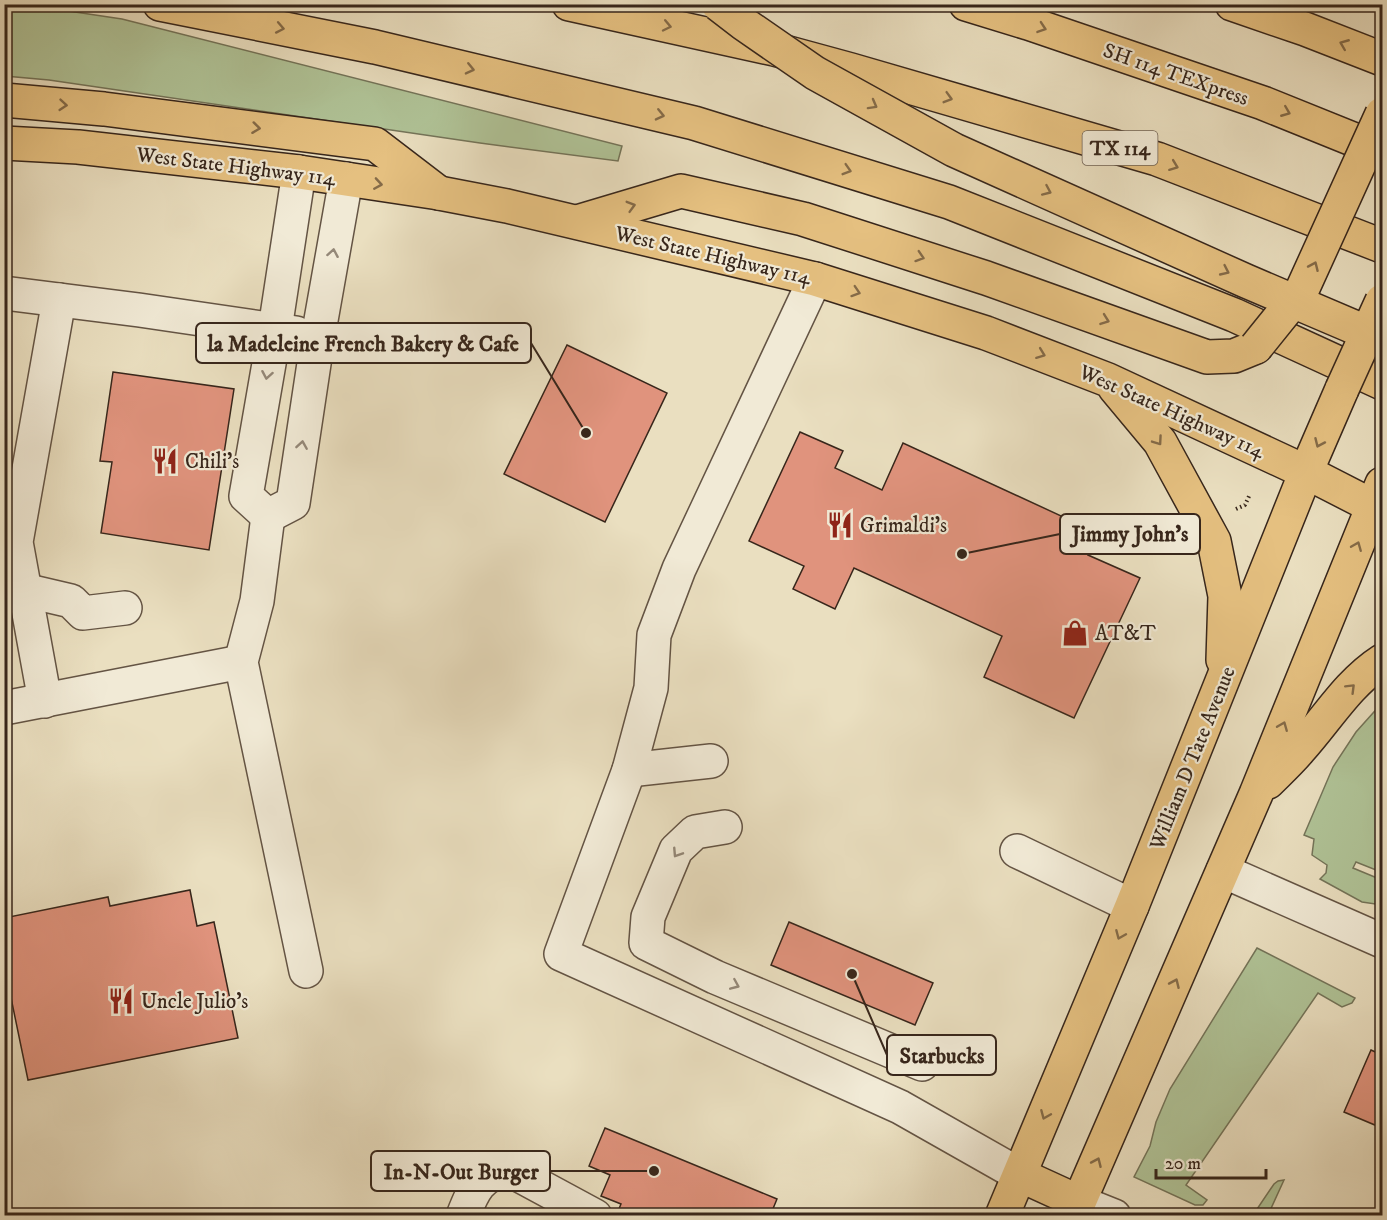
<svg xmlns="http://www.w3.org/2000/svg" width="1387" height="1220" font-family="'IM FELL DW Pica',serif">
  <rect width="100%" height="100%" fill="#eadfc0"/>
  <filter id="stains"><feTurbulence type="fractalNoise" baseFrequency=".00333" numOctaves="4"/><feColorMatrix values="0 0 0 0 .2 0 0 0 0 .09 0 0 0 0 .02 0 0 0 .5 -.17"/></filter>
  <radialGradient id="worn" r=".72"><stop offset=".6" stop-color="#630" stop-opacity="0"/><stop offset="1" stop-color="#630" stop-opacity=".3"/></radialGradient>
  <!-- green -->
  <g fill="#b0c397" stroke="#747459" stroke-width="1.5">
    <polygon points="4,5 28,5 122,19 622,146 618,161 480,143 49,80 5,76"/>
    <polygon points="1382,703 1382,868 1381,872 1356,862 1353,868 1382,880 1382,905 1362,902 1320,879 1326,873 1327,865 1312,855 1314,839 1304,835 1333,767 1356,732"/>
    <polygon points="1257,948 1355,998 1352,1003 1342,1007 1318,993 1186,1185 1207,1200 1203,1205 1195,1205 1134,1177 1150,1146 1156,1122 1170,1089"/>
    <polygon points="1284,1180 1268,1215 1253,1215 1274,1184 1278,1181"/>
  </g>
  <!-- building -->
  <g fill="#e0937d" stroke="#37261b" stroke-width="1.5">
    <polygon points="567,345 667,393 605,522 504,474"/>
    <polygon points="113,372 234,389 209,550 101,533 112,462 100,461"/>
    <polygon points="800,432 843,451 835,468 882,490 903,443 1098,533 1088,555 1140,578 1074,718 984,677 1002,636 854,568 835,609 793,589 804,566 749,541"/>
    <polygon points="190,890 197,926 214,922 238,1038 28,1080 4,964 4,918 108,897 110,906"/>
    <polygon points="789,922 933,983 915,1025 771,965"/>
    <polygon points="1371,1050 1382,1055 1382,1128 1344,1112"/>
    <polygon points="605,1128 777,1199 770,1216 616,1216 621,1204 601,1196 610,1175 589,1166"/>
  </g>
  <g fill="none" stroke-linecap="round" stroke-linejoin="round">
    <!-- minor casing -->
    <g stroke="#645444" stroke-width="36">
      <g id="minor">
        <polyline points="299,172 275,329 246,496 268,516 293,503 318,337 346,179"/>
        <polyline points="815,279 679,569 654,635 651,688 629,770 561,954 900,1107 1020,1175"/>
        <polyline points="4,293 139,310 296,333"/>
        <polyline points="268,516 257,601 241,662 306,971"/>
        <polyline points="24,590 71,601 83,613 125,608"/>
        <polyline points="45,701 16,542 59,300"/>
        <polyline points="4,708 241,662"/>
        <polyline points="629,770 711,761"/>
        <polyline points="725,827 695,832 676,850 648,917 646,943 715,977 922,1064"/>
        <polyline points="1017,851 1132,906"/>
        <polyline points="1223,871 1382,941"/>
        <polyline points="1079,1202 1114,1216"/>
        <path d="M463,1216C473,1191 479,1175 508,1169L595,1216"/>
      </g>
    </g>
    <!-- major casing -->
    <g stroke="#37261b" stroke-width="36">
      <g id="major">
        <polyline points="4,143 78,147 299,172 439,193 507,206 815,279 986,333 1108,380 1306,472 1382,511"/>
        <polyline points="577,222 681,191 803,219 986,278 1207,357 1234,356 1256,347"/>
        <polyline points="1115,388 1160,442 1214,541 1225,596 1223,660"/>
        <path d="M1268,782C1279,771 1290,761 1300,749C1327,719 1348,683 1382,661"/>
        <polyline points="1020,1175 1079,1202"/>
        <polyline points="1002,1216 1132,906 1306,472 1342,389"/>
        <polyline points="1073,1216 1256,794 1382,484"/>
      </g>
    </g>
    <!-- highway casing -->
    <g stroke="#37261b" stroke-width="36">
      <g id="highway">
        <polyline points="160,4 375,47 694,123 949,202 1234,315 1382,383"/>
        <polyline points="569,4 774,49 851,70 1157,159 1382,246"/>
        <polyline points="966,4 1028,23 1263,103 1382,151"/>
        <polyline points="1232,4 1305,29 1382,59"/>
        <polyline points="4,100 104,109 375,144 439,193"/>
      </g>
    </g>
    <!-- path -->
    <polyline stroke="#37261b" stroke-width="4" stroke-dasharray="1.5 3" stroke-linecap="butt" points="1236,509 1245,505 1250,494"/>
    <!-- minor -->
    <use href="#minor" stroke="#f1ead6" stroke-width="33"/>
    <!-- major -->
    <use href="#major" stroke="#e5c080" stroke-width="33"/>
    <!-- highway -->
    <use href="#highway" stroke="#e5c080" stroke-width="33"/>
    <!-- major-bridge casing -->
    <g stroke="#37261b" stroke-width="36" stroke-linecap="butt">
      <g id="major-bridge">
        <polyline points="1256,347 1302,290 1382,114"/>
        <polyline points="1342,389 1382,301"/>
      </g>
    </g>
    <!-- highway-bridge casing -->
    <g stroke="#37261b" stroke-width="36" stroke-linecap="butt">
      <polyline id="highway-bridge" points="718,4 744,24 815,73 954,150 1246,281 1382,339"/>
    </g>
    <!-- major-bridge -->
    <use href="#major-bridge" stroke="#e5c080" stroke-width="33"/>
    <!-- highway-bridge -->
    <use href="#highway-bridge" stroke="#e5c080" stroke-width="33"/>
  </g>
  <!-- one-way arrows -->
  <defs><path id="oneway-chevron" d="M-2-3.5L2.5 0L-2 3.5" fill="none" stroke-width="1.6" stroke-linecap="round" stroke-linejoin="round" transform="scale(1.5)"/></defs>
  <g stroke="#856b48">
    <use href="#oneway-chevron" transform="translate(667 26) rotate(12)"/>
    <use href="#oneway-chevron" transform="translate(280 28) rotate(11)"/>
    <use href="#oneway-chevron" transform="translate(1042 28) rotate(19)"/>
    <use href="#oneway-chevron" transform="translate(1344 44) rotate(-158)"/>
    <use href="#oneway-chevron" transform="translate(470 69) rotate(13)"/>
    <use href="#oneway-chevron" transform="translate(948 98) rotate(16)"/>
    <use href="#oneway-chevron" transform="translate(63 105) rotate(5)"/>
    <use href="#oneway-chevron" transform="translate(873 105) rotate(29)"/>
    <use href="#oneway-chevron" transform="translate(1286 112) rotate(22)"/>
    <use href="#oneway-chevron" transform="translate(660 115) rotate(13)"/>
    <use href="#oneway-chevron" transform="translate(256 128) rotate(7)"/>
    <use href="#oneway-chevron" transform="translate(1174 166) rotate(21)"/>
    <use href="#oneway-chevron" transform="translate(847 170) rotate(17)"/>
    <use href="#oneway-chevron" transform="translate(378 184) rotate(9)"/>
    <use href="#oneway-chevron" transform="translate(1047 191) rotate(24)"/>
    <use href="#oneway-chevron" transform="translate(631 206) rotate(-16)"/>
    <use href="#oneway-chevron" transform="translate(920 257) rotate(18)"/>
    <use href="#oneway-chevron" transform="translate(1314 266) rotate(-66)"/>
    <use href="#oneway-chevron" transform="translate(1225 271) rotate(25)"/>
    <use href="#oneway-chevron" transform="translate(856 292) rotate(18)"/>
    <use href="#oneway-chevron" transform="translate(1105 320) rotate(20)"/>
    <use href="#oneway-chevron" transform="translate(1041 354) rotate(21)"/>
    <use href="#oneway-chevron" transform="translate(1158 441) rotate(55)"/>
    <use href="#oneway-chevron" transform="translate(1319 443) rotate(114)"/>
    <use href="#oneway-chevron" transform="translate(1357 546) rotate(-68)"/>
    <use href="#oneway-chevron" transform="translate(1351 688) rotate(-45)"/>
    <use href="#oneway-chevron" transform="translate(1283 726) rotate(-68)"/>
    <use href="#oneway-chevron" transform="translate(1120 935) rotate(113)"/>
    <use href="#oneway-chevron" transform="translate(1175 983) rotate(-66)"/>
    <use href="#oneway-chevron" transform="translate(1045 1115) rotate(113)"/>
    <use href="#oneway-chevron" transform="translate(1097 1162) rotate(-66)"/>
  </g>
  <g stroke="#948878">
    <use href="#oneway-chevron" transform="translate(333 253) rotate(-80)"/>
    <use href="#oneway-chevron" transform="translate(267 375) rotate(100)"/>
    <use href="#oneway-chevron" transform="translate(302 445) rotate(-81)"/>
    <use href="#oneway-chevron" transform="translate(677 853) rotate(123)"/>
    <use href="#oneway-chevron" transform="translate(735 985) rotate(23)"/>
  </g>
  <!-- icons -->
  <defs>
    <g id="restaurant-bare" transform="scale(2.07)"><path d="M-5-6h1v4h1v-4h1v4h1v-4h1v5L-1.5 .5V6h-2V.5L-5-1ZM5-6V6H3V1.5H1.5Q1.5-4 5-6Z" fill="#8f2418" stroke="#f1ead6" stroke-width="2.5" paint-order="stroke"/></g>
    <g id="shop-bare" transform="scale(2.07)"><path d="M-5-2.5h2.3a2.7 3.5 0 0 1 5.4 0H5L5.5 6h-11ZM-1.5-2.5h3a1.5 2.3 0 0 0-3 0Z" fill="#8f2418" stroke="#f1ead6" stroke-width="2.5" paint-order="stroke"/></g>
  </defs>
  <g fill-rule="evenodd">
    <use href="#restaurant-bare" x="165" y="461"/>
    <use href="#restaurant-bare" x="840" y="525"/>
    <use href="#shop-bare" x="1075" y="633"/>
    <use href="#restaurant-bare" x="121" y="1001"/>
  </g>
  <g text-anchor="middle" stroke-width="4.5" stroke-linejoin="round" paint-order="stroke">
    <!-- shield labels -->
    <rect fill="#f1ead6" stroke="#6f6153" stroke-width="1.5" x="1082.5" y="131" width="75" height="34" rx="4.5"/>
    <g font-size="20" font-weight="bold" fill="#37261b">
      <text x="1120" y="155">TX 114</text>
    </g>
    <!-- street labels -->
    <g font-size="21" fill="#37261b" stroke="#f1ead6">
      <text transform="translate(1176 74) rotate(19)" y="7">SH 114 TEXpress</text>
      <text transform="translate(236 166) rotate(7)" y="7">West State Highway 114</text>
      <text transform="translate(713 255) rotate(13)" y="7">West State Highway 114</text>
      <text transform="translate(1172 411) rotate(24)" y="7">West State Highway 114</text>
      <text transform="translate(1192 758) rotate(-68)" y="7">William D Tate Avenue</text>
    </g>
    <!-- poi labels -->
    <g font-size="21" fill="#37261b" stroke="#f1ead6" text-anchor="start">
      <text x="185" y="468">Chili's</text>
      <text x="860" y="532">Grimaldi's</text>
      <text x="1095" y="640">AT&amp;T</text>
      <text x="141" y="1008">Uncle Julio's</text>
    </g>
  </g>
  <!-- callouts -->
  <path fill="none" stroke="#37261b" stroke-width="2" d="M586 433L531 343M962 554L1060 534M852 974L887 1055M654 1171L550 1171"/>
  <g fill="#37261b" stroke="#f1ead6" stroke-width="2">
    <circle cx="586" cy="433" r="6"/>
    <circle cx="962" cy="554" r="6"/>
    <circle cx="852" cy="974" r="6"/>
    <circle cx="654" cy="1171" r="6"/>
  </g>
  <g fill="#f1ead6" stroke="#37261b" stroke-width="2">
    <rect x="196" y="323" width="335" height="40" rx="6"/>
    <rect x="1060" y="514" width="140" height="40" rx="6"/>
    <rect x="887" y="1035" width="109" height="40" rx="6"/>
    <rect x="371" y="1151" width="179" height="40" rx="6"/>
  </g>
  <g font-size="22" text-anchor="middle" font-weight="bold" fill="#37261b">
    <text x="363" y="351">la Madeleine French Bakery &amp; Cafe</text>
    <text x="1130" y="541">Jimmy John's</text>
    <text x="942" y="1063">Starbucks</text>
    <text x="461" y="1179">In-N-Out Burger</text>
  </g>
  <!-- margin -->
  <rect width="1387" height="1220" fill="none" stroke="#eadfc0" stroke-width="24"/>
  <rect x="6" y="6" width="1375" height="1208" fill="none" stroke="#37261b" stroke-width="3"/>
  <rect x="12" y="12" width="1363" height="1196" fill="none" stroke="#37261b" stroke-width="1.5"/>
  <!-- scale -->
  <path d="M1156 1169v9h110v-9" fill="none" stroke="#37261b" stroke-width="3"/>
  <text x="1165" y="1169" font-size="18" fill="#37261b" stroke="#f1ead6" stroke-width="4.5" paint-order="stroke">20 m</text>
  <rect width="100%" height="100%" filter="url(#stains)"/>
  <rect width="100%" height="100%" fill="url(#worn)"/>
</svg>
